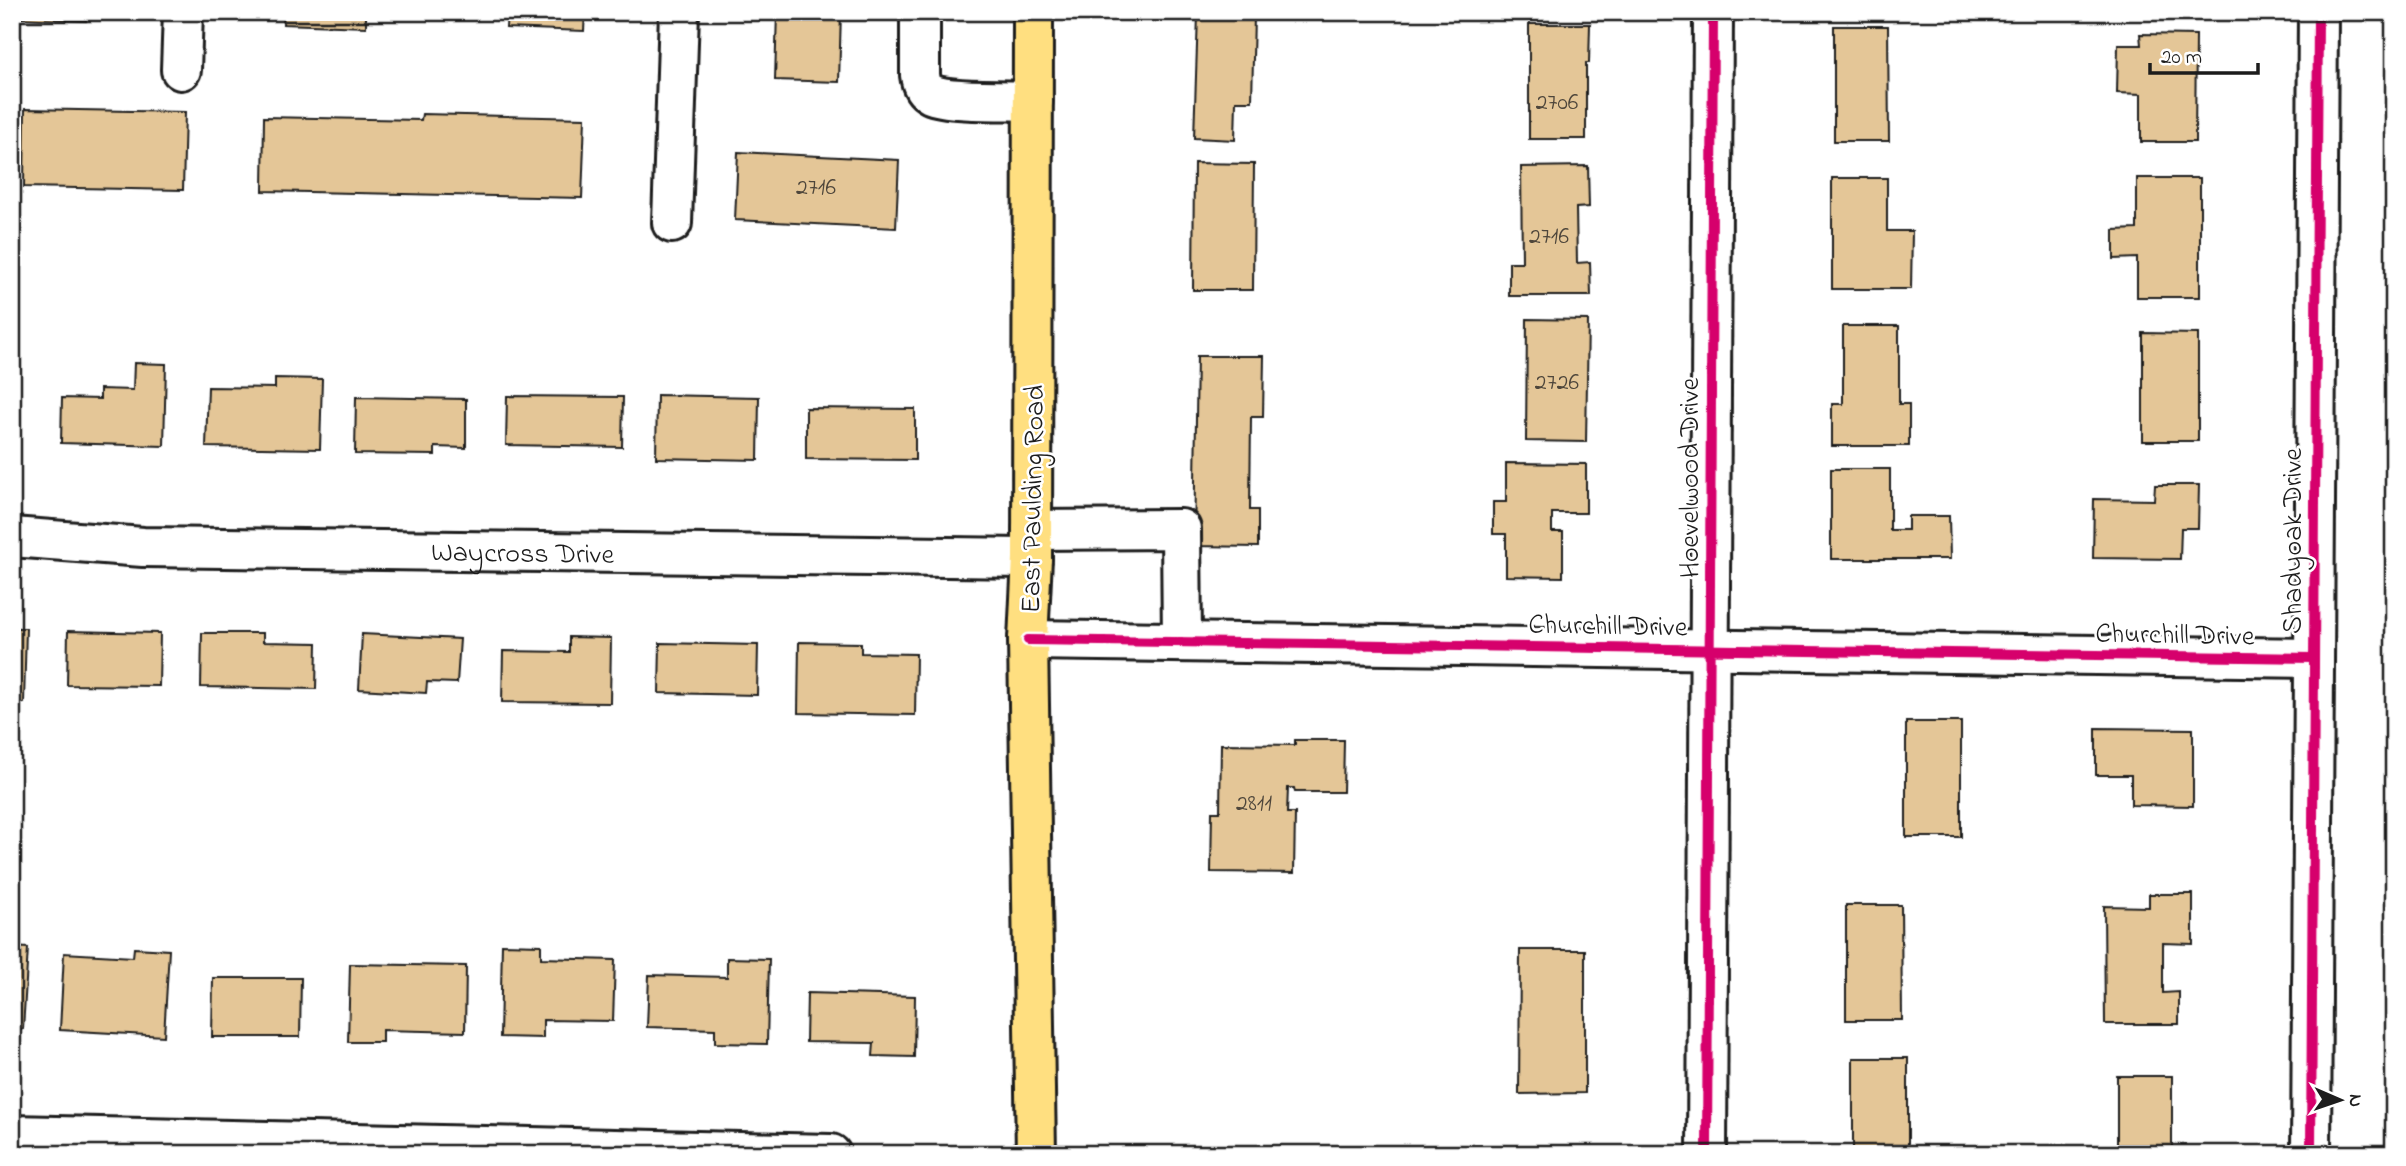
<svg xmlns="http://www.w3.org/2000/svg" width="2406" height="1166" font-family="'Indie Flower',sans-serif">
  <rect width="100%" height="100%" fill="#fff"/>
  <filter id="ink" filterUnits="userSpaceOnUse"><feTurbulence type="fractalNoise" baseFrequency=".0143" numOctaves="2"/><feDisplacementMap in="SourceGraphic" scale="14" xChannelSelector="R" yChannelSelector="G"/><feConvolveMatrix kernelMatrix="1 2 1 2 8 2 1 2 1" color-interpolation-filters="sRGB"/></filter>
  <g filter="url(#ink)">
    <!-- building -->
    <g fill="#e4c697" stroke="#1c1c1c" stroke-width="2">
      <polygon points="17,12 86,12 86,21 17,18"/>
      <polygon points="284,12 366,12 366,27 283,24"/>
      <polygon points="507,12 585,12 584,31 506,28"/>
      <polygon points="777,12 841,12 839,82 775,80"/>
      <polygon points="1198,14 1254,15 1252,101 1236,101 1235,140 1194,138"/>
      <polygon points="1529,24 1590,24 1589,63 1586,63 1586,139 1529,139"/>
      <polygon points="1834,26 1888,26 1889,141 1834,141"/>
      <polygon points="2140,34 2196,35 2195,142 2141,142 2141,94 2117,93 2118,45 2141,45"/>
      <polygon points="25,109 185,112 183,190 24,187"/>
      <polygon points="422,114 585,118 582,198 263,191 264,117 421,120"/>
      <polygon points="738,152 899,160 896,228 735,220"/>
      <polygon points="1194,163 1254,164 1253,290 1193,290"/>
      <polygon points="1588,166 1589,207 1576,208 1577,263 1590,262 1591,296 1509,296 1509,262 1522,262 1521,167"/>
      <polygon points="1832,178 1887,178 1887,231 1912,231 1911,289 1832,289"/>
      <polygon points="2137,178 2200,178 2200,297 2137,297 2137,258 2114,259 2114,230 2137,229"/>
      <polygon points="1527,319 1588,320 1586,442 1526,441"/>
      <polygon points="1843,326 1899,326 1899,404 1909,404 1909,446 1832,446 1832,404 1843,404"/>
      <polygon points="2143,333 2198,334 2198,441 2143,441"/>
      <polygon points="1197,356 1264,356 1263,417 1251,417 1250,510 1258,510 1258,547 1194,546"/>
      <polygon points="134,363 166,364 164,446 61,443 62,398 100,399 100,389 133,390"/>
      <polygon points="275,378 322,379 320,449 206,447 208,387 275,388"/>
      <polygon points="657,395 759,397 758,460 656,458"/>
      <polygon points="507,396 623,397 622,447 506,445"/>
      <polygon points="356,397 466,399 466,448 435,447 435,455 355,454"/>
      <polygon points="806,408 915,409 915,460 806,459"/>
      <polygon points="1506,463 1586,464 1586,513 1552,513 1552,532 1563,532 1563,577 1506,576 1506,534 1493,534 1493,502 1506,502"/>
      <polygon points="1831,469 1890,469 1890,530 1908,530 1908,516 1949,516 1950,559 1831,559"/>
      <polygon points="2155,485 2199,485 2198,528 2181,528 2180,559 2093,558 2094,499 2154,500"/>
      <polygon points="12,628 26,628 24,703 12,703"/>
      <polygon points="68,631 160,633 159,686 67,685"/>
      <polygon points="202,633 263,633 263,642 317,643 316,689 201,687"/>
      <polygon points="362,634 460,639 457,683 427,682 426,693 359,689"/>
      <polygon points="569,637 611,638 610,703 502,702 503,651 569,652"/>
      <polygon points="799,642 861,643 861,653 916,654 915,715 798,713"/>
      <polygon points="660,643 758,645 757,695 659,693"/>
      <rect x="1906" y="722" width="55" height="115"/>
      <polygon points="2096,728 2193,729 2193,806 2131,805 2131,775 2096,775"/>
      <polygon points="1295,740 1344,740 1343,792 1295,792 1294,788 1288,788 1287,813 1295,813 1294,873 1211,872 1212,812 1220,812 1221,744 1295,745"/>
      <polygon points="2149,894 2193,894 2193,944 2163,943 2163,993 2179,992 2179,1024 2105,1024 2104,906 2149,907"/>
      <polygon points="1846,905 1901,905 1902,1020 1846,1020"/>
      <polygon points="502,944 541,945 541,958 615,960 613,1021 543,1020 543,1038 500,1037"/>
      <polygon points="12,947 28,948 23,1029 12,1029"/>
      <polygon points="134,948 169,950 164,1036 60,1030 64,953 133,957"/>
      <polygon points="1520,950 1585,950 1585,1093 1519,1094"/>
      <polygon points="727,958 769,959 767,1044 715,1043 715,1029 647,1027 649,975 727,977"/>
      <polygon points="350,964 466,966 465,1032 382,1030 382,1042 348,1042"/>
      <polygon points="213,978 301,978 300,1037 212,1037"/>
      <polygon points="807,993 915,996 914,1057 873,1056 874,1043 806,1042"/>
      <rect x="1853" y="1058" width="55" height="96"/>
      <rect x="2117" y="1076" width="55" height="78"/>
    </g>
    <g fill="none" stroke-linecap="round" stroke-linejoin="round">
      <!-- minor casing -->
      <g stroke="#1c1c1c" stroke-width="44">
        <g id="minor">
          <path d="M920,12V75C921,83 923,90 931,94C948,102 1011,100 1033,101"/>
          <polyline points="181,70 183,12"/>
          <polyline points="672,223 679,12"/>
          <polyline points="1032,530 1181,529 1182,642"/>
          <path id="s1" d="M12,537L143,547L1032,558"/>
          <polyline points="1028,640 2313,658"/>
          <polyline points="12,1135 831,1154"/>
          <polyline points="1707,1154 1713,12"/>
          <polyline points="2311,1154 2318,12"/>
        </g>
      </g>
      <!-- major casing -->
      <g stroke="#1c1c1c" stroke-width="44">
        <polyline id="major" points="1033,12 1032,558 1028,640 1036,1154"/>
      </g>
      <!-- minor -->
      <use href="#minor" stroke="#fff" stroke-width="38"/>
      <!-- major -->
      <use href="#major" stroke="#ffdf80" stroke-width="38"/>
      <!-- cycleway casing -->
      <g stroke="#fff" stroke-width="15">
        <g id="cycleway">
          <polyline points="1028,640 2313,658"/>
          <polyline points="1707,1154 1713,12"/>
          <polyline points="2311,1154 2318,12"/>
        </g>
      </g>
      <!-- cycleway -->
      <use href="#cycleway" stroke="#d6006c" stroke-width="10"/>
    </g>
  </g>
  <g text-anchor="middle" stroke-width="5" stroke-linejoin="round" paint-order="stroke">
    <!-- number labels -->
    <g font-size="24" fill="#4e463b">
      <text x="1557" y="109">2706</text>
      <text x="816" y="194">2716</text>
      <text x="1549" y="243">2716</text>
      <text x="1557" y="389">2726</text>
      <text x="1254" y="810">2811</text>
    </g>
    <!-- street labels -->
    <g font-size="28" fill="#1c1c1c" stroke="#fff">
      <text transform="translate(1688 478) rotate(-90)" y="10">Hoevelwood Drive</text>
      <text transform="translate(1031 499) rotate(-89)" y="10">East Paulding Road</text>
      <text transform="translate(2291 541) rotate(-90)" y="10">Shadyoak Drive</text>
      <text dy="10" stroke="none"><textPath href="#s1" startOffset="511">Waycross Drive</textPath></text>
      <text transform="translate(1608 624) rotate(1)" y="10">Churchill Drive</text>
      <text transform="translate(2175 633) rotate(1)" y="10">Churchill Drive</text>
    </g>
  </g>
  <!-- margin -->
  <rect width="2406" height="1166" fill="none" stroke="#fff" stroke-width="42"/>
  <rect x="21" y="21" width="2364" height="1124" fill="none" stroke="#1c1c1c" stroke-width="2.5" filter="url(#ink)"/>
  <!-- north arrow -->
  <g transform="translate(2340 1100) rotate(92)" stroke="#ffffff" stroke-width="5" paint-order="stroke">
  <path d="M0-5L12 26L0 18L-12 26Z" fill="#1c1c1c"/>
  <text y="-10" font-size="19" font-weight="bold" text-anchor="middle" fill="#1c1c1c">N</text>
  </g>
  <!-- scale -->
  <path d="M2150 63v10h108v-10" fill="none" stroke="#1c1c1c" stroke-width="3.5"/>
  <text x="2161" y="63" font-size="21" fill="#1c1c1c" stroke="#ffffff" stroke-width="5" paint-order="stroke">20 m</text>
</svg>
